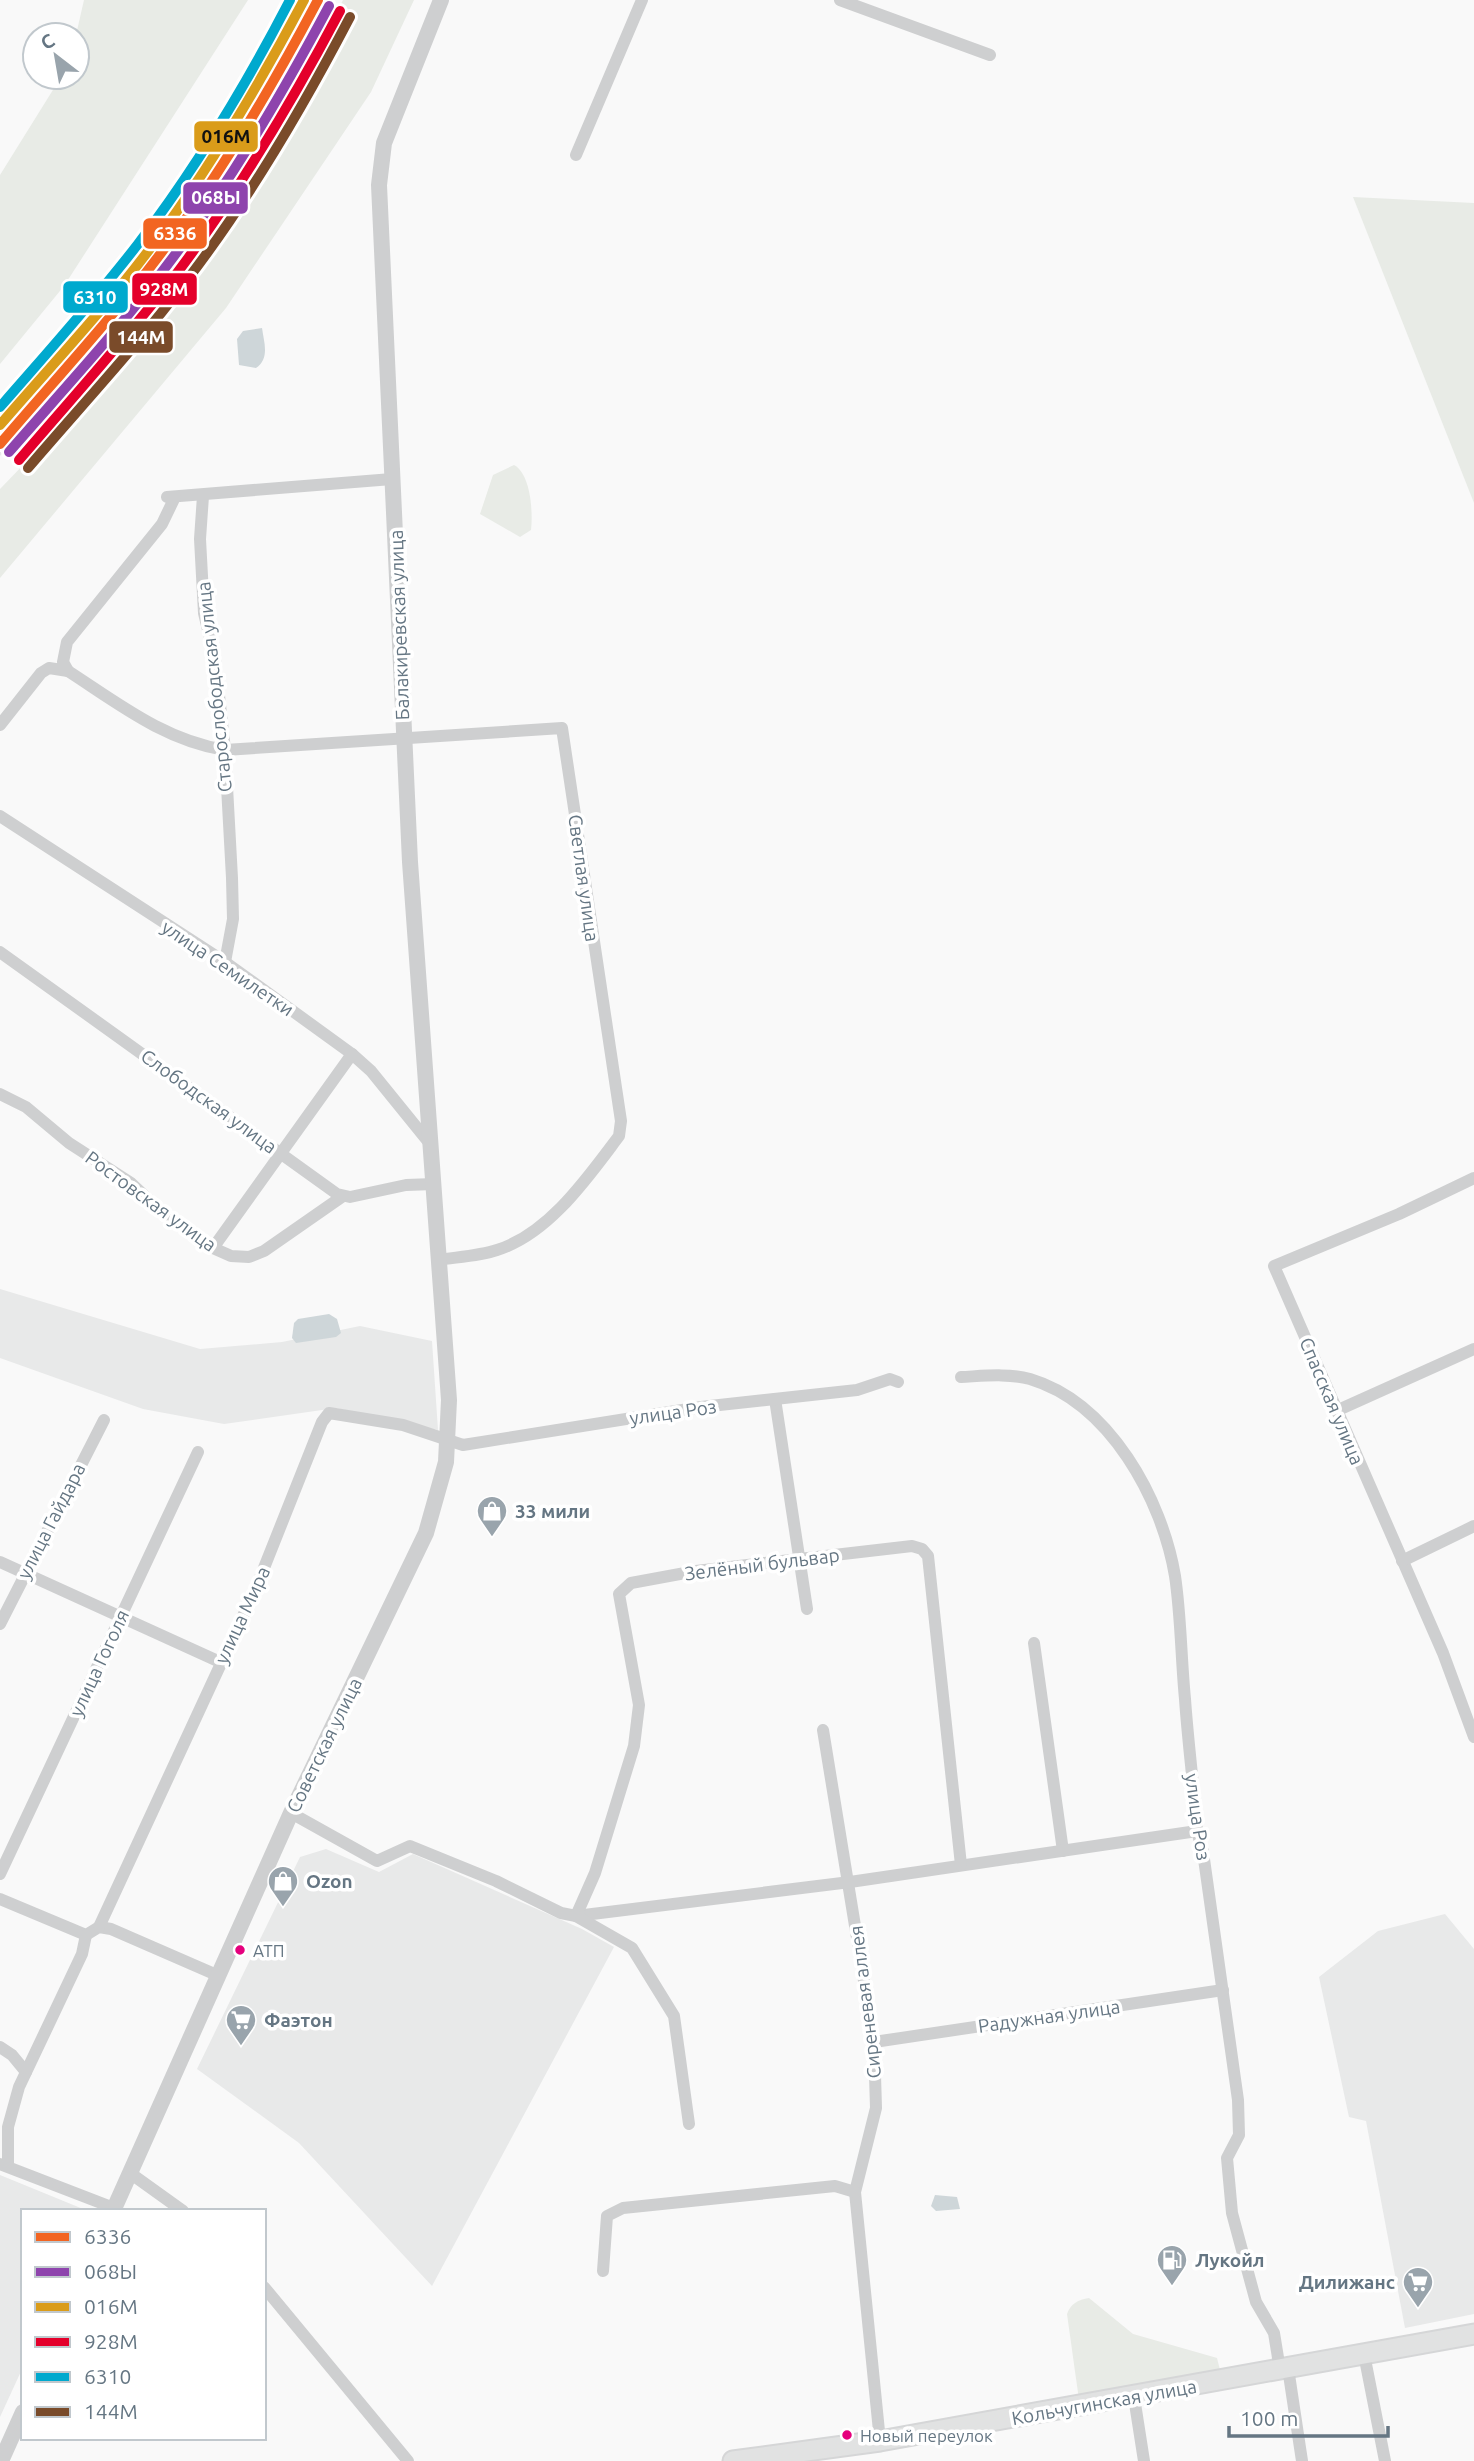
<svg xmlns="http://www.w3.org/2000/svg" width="1474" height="2461" font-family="Ubuntu,sans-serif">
  <rect width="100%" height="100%" fill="#f9f9f9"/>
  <!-- built -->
  <g fill="#e8e9e9">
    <polygon points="301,0 327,0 227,170 139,294 0,456 0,421 120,280 246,98"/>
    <polygon points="0,1289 200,1349 282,1342 360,1326 432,1341 438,1430 336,1408 224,1424 143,1409 0,1358"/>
    <polygon points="326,1849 379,1872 413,1854 582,1929 614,1947 432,2286 299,2143 197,2069 300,1857"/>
    <polygon points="1445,1914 1474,1949 1474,2314 1405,2328 1366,2121 1349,2117 1319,1977 1378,1931"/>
    <polygon points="0,2175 88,2211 23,2211 23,2367 0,2417"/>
  </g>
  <!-- green -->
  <g fill="#e8ebe6">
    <polygon points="84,0 248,0 64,286 0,364 0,175 61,77 77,77 76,35"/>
    <polygon points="343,0 414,0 371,92 226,308 0,578 0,489 26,462 250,186"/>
    <polygon points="1353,197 1474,203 1474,503"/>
    <path d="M514,465C531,474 533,513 531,530L520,537L480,514L493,475Z"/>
    <path d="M1089,2298L1133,2334L1217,2358L1221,2374L1079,2400L1067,2314C1071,2303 1078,2300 1089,2298Z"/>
  </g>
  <!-- water -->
  <g fill="#ced6d9">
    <path d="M262,328C264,343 270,358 256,368L239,365L237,339L243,331Z"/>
    <polygon points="329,1314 337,1319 341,1333 336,1337 296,1343 292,1338 294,1323 298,1319"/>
    <polygon points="935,2195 957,2197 960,2209 936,2211 931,2206"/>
  </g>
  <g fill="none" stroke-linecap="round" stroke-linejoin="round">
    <!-- primary casing -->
    <g stroke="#d5d6d7" stroke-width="23">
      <polyline id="primary" points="733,2461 880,2441 1474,2334"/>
    </g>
    <!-- minor -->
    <g stroke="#cecfd0" stroke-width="12">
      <polyline points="840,0 990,55"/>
      <polyline points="576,155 642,0"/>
      <polyline points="203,496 200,539 204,613 215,659 225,750 232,878 233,919 225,962"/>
      <polyline points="167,497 392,479"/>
      <path d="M68,671C119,704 164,740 225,750L562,728L621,1121L619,1136C588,1177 549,1234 497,1250C479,1256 457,1257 438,1260"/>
      <polyline points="0,725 41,673 49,668 68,671 63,662 67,642 162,524 175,497"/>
      <polyline points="0,816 225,962 352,1054 371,1071 431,1145"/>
      <polyline points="0,952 337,1194 350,1197 406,1185 434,1184"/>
      <polyline points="0,1094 26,1107 69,1143 131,1183 165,1215 213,1248 231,1256 249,1257 264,1251 343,1196"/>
      <polyline points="1474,1178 1399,1214 1274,1266 1443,1653 1474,1737"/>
      <polyline points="213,1248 352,1054"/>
      <path d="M961,1377C983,1376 1008,1373 1030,1379C1110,1403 1162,1499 1175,1576C1181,1616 1181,1658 1185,1699C1188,1743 1194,1787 1197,1831L1203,1852L1238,2100L1239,2135L1227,2158L1232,2213L1256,2302L1274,2333L1280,2370"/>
      <polyline points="775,1399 807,1609"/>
      <polyline points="1336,1411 1474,1349"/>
      <polyline points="1402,1561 1474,1526"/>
      <polyline points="0,1562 220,1662"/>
      <polyline points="0,1624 104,1420"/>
      <polyline points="1034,1643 1063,1851"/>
      <polyline points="823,1730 874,2042 876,2108 855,2192 880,2441"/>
      <polyline points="291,1813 377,1861 410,1846 496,1881 561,1913 576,1916 850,1882 1197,1831"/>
      <polyline points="0,1874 198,1452"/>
      <polyline points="0,1899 86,1935 99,1927 111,1929 219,1976"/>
      <polyline points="99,1927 256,1588 322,1422 329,1413 403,1425 463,1445 701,1407 857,1390 890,1379 898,1382"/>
      <polyline points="874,2042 1223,1990"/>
      <polyline points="0,2047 12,2055 26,2072"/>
      <polyline points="689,2124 674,2016 632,1948 576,1916 595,1873 634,1746 639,1705 619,1594 631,1583 696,1571 912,1546 922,1549 928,1556 961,1865"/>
      <polyline points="0,2164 114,2208"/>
      <polyline points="8,2166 8,2127 19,2087 82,1954 86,1935"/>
      <polyline points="130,2173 183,2211"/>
      <polyline points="603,2271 607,2216 623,2208 835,2186 855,2192"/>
      <polyline points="264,2287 408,2461"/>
      <polyline points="1364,2354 1385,2461"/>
      <polyline points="1288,2368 1302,2461"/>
      <polyline points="1134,2397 1144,2461"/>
    </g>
    <!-- tertiary -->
    <g stroke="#cecfd0" stroke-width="16">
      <polyline points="113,2211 291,1813 426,1533 446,1462 449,1400 410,862 379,185 384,143 441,0"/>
      <polyline points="1,2461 23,2412"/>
    </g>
    <!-- primary -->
    <use href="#primary" stroke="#e1e2e2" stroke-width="19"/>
    <!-- rail-1 casing -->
    <g stroke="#fff" stroke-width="16">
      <path id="rail-1" d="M0,444C53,382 109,322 158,257C219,177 271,89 318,0"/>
    </g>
    <!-- rail-2 casing -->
    <g stroke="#fff" stroke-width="16">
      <path id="rail-2" d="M9,452C63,390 119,330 168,264C230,183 281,96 329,6"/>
    </g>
    <!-- rail-3 casing -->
    <g stroke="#fff" stroke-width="16">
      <path id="rail-3" d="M0,425C50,367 103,311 149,250C208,171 258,87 304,0"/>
    </g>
    <!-- rail-4 casing -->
    <g stroke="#fff" stroke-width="16">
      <path id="rail-4" d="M19,460C72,398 127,338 177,273C239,191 292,102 340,11"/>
    </g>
    <!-- rail-5 casing -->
    <g stroke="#fff" stroke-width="16">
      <path id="rail-5" d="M0,407C47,353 95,300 138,244C196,168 246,85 290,0"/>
    </g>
    <!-- rail-6 casing -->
    <g stroke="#fff" stroke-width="16">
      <path id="rail-6" d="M28,468C81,406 137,346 187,280C250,198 302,109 350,17"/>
    </g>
    <!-- rail-1 -->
    <use href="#rail-1" stroke="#f26522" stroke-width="10"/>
    <!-- rail-2 -->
    <use href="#rail-2" stroke="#8e44ad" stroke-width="10"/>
    <!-- rail-3 -->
    <use href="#rail-3" stroke="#da9c1a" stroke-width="10"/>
    <!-- rail-4 -->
    <use href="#rail-4" stroke="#e4002b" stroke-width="10"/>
    <!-- rail-5 -->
    <use href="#rail-5" stroke="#00a9ce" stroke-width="10"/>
    <!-- rail-6 -->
    <use href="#rail-6" stroke="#7a4b2a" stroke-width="10"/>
  </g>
  <!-- icons -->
  <defs>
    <g id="shop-pin" transform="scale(1.575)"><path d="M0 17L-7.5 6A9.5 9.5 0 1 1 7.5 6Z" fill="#99a4ac" stroke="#fff"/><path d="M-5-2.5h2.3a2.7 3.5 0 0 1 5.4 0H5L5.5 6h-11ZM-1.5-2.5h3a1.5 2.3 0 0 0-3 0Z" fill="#fff"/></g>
    <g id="supermarket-pin" transform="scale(1.575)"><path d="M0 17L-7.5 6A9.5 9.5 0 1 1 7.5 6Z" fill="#99a4ac" stroke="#fff"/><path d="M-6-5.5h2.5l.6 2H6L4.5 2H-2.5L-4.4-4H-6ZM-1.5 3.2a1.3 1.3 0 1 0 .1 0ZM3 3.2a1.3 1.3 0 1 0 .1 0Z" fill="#fff"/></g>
    <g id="fuel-pin" transform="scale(1.575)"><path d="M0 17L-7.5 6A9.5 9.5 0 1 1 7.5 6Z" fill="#99a4ac" stroke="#fff"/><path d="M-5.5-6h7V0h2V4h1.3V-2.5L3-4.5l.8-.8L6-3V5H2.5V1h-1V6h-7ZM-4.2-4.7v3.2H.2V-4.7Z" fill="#fff"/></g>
  </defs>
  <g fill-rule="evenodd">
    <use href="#shop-pin" x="492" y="1511"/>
    <use href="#shop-pin" x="283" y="1881"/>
    <use href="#supermarket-pin" x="241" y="2020"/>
    <use href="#fuel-pin" x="1172" y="2260"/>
    <use href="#supermarket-pin" x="1418" y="2282"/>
  </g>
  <!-- markers -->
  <g fill="#e5007d" stroke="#fff" stroke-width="2.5">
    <circle cx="240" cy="1950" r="6"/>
    <circle cx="847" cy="2435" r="6"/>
  </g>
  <g text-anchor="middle" stroke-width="7" stroke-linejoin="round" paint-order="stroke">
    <!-- bus labels -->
    <g font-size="17" fill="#657683" stroke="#fff" text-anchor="start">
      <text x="253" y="1957">АТП</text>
      <text x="860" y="2442">Новый переулок</text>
    </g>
    <!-- street labels -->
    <g font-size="19" fill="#657683" stroke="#fff">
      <text transform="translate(399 625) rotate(-92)" y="7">Балакиревская улица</text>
      <text transform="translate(214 687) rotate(-96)" y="7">Старослободская улица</text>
      <text transform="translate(584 878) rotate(82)" y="7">Светлая улица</text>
      <text transform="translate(228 968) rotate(34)" y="7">улица Семилетки</text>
      <text transform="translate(209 1101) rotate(36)" y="7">Слободская улица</text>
      <text transform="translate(151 1201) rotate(36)" y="7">Ростовская улица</text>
      <text transform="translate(1332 1401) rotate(67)" y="7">Спасская улица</text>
      <text transform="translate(673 1412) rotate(-8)" y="7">улица Роз</text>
      <text transform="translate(51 1521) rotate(-63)" y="7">улица Гайдара</text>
      <text transform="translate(762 1564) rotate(-7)" y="7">Зелёный бульвар</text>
      <text transform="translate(242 1615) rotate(-65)" y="7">улица Мира</text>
      <text transform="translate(99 1663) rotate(-65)" y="7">улица Гоголя</text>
      <text transform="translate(324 1745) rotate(-64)" y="7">Советская улица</text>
      <text transform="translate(1198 1817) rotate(82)" y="7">улица Роз</text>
      <text transform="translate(865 2002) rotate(-97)" y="7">Сиреневая аллея</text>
      <text transform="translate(1049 2016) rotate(-8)" y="7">Радужная улица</text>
      <text transform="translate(1104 2402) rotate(-10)" y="7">Кольчугинская улица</text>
    </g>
    <!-- poi labels -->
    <g font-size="19" font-weight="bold" fill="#657683" stroke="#fff" text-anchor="start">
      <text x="515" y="1518">33 мили</text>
      <text x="306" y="1888">Ozon</text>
      <text x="264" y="2027">Фаэтон</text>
      <text x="1195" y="2267">Лукойл</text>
      <text x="1395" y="2289" text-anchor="end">Дилижанс</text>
    </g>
  </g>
  <g stroke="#fff" stroke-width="2.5">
    <rect x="193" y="120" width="66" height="33" rx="7" fill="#da9c1a"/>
    <rect x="182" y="181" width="67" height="34" rx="7" fill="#8e44ad"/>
    <rect x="142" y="217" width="66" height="33" rx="7" fill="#f26522"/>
    <rect x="131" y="272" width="67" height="34" rx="7" fill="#e4002b"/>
    <rect x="62" y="280" width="67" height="34" rx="7" fill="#00a9ce"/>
    <rect x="108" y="320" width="66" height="34" rx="7" fill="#7a4b2a"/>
  </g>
  <g font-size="19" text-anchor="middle" font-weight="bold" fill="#fff">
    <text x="216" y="204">068Ы</text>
    <text x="175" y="240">6336</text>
    <text x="164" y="296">928М</text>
    <text x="95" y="304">6310</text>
    <text x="141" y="344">144М</text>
  </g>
  <g font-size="19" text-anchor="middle" font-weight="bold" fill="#111">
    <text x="226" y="143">016М</text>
  </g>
  <!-- legend -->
  <rect x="21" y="2209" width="245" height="231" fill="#ffffff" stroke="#c1c8cd" stroke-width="2"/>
  <rect x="35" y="2232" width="35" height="10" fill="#f26522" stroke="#c1c8cd" stroke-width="2"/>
  <text x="84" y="2244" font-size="21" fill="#657683">6336</text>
  <rect x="35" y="2267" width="35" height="10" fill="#8e44ad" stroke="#c1c8cd" stroke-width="2"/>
  <text x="84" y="2279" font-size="21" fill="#657683">068Ы</text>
  <rect x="35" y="2302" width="35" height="10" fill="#da9c1a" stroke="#c1c8cd" stroke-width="2"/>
  <text x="84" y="2314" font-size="21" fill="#657683">016М</text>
  <rect x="35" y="2337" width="35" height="10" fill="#e4002b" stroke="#c1c8cd" stroke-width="2"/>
  <text x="84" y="2349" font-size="21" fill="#657683">928М</text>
  <rect x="35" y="2372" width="35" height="10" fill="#00a9ce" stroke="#c1c8cd" stroke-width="2"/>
  <text x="84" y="2384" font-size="21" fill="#657683">6310</text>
  <rect x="35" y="2407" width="35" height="10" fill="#7a4b2a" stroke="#c1c8cd" stroke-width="2"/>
  <text x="84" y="2419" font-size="21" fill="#657683">144М</text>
  <!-- north arrow -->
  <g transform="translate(56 56) rotate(329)"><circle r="33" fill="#ffffff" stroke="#c1c8cd" stroke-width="2"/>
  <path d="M0-5L12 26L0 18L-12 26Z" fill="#99a4ac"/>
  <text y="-10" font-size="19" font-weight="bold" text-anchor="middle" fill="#657683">С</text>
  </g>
  <!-- scale -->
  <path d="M1229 2426v10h159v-10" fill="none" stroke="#657683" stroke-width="3.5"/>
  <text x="1240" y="2426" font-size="21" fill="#657683" stroke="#ffffff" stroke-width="5" paint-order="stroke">100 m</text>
</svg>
